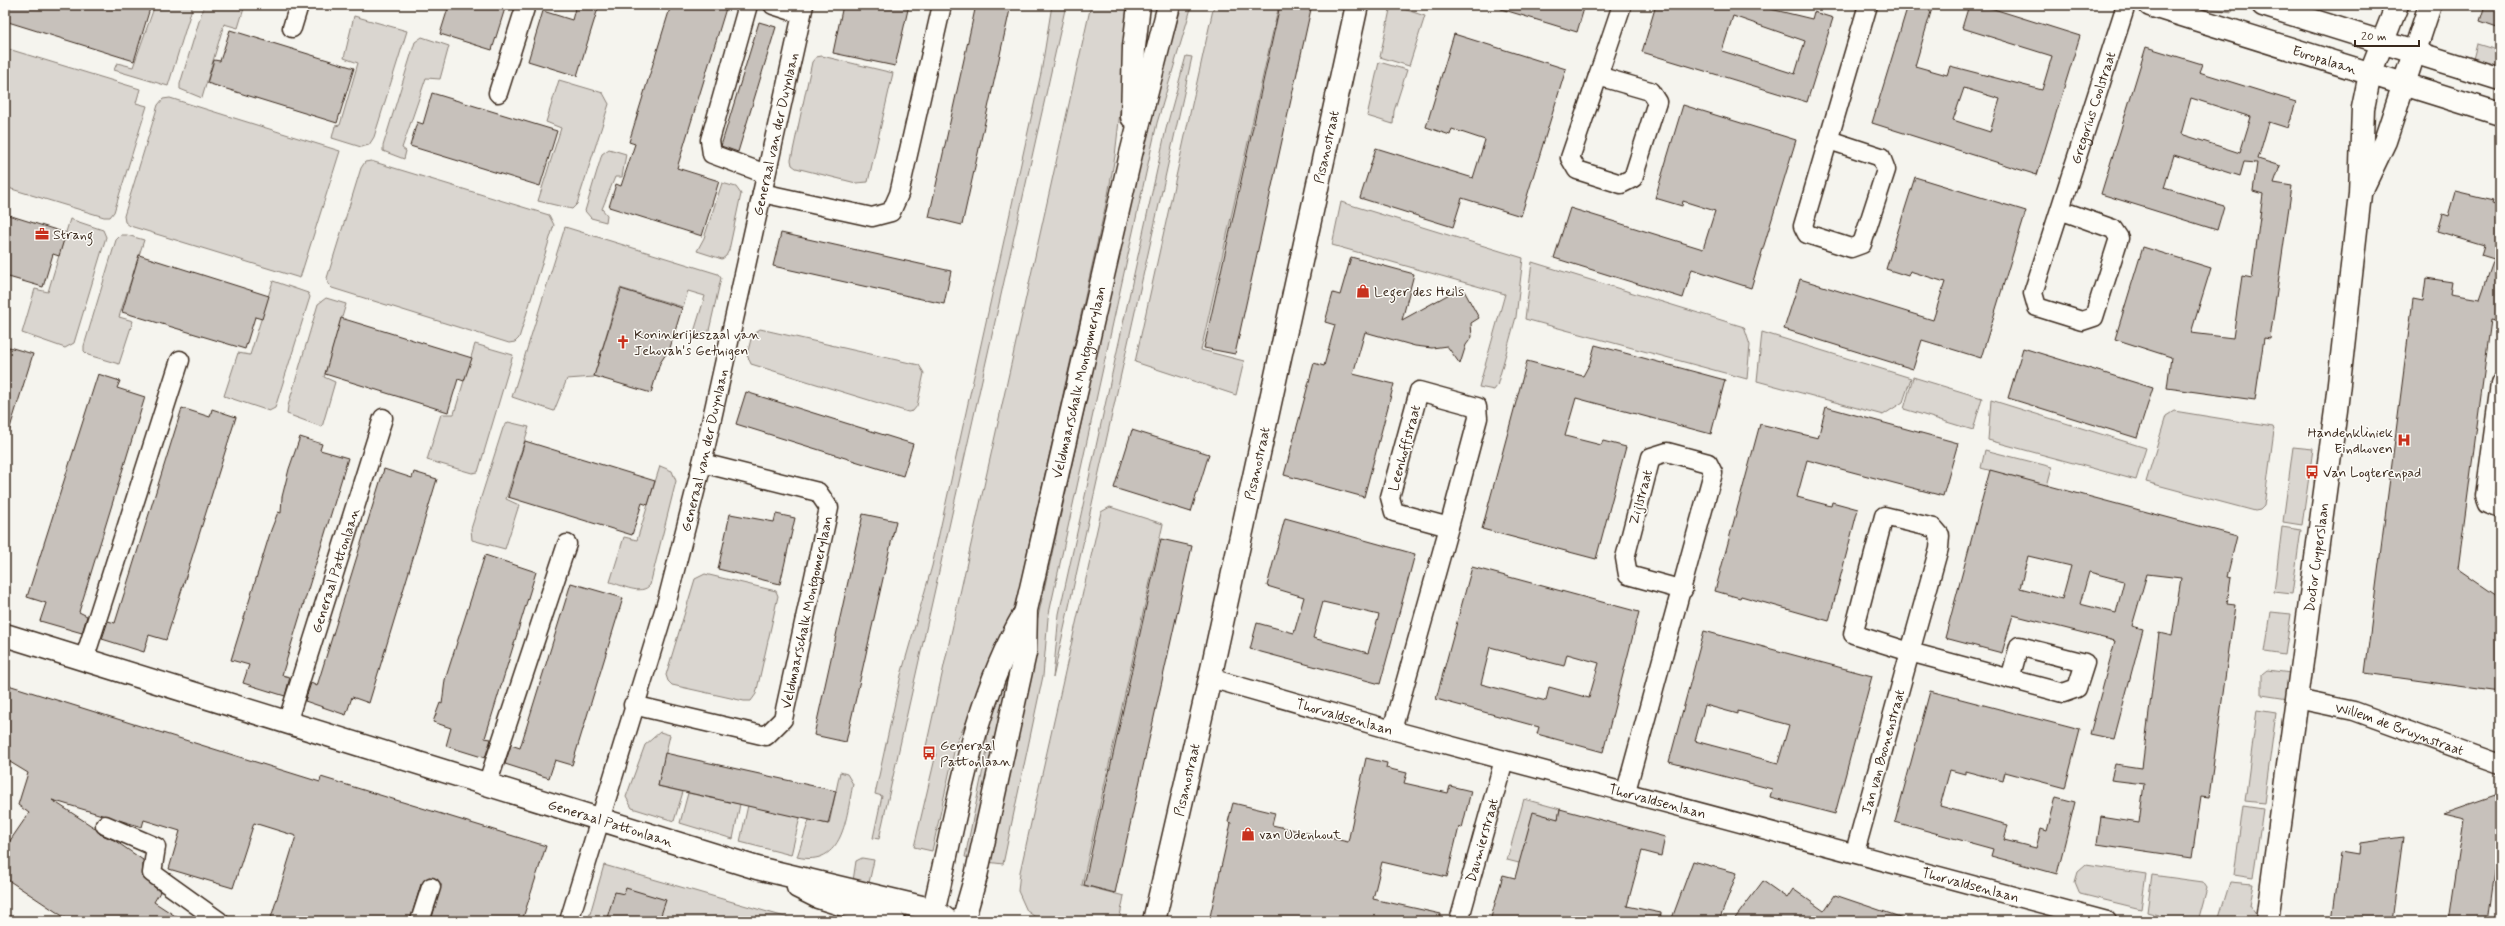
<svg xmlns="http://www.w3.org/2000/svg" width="2505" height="926" font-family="Mynerve,sans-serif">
  <rect width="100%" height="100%" fill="#f5f4ee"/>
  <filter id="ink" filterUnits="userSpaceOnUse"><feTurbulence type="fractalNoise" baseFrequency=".025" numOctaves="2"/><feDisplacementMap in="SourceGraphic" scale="8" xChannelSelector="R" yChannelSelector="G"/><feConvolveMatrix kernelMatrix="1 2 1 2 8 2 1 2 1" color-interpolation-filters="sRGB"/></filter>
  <g filter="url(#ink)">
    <!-- green -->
    <g fill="#dad6d0" stroke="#8a8077">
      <polygon points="155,5 193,5 168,86 114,70 117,63 133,67"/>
      <polygon points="204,5 245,5 238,28 224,24 202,98 180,89 180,84"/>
      <polygon points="1052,5 1066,5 879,839 873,838 882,796 875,794 901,675 932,566 1041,73"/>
      <polygon points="1091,5 1132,5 1115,156 1108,195 1019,589 1011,617 978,698 956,743 932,851 914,847 936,754 925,751"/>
      <polygon points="1182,5 1192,5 1157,123 1048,618 1043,676 1003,864 987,862 1033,639 1149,119"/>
      <polygon points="1214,5 1279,5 1201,350 1244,361 1236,395 1135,362"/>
      <polygon points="1391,5 1425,16 1409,66 1380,57"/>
      <polygon points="2183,5 2229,5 2234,7 2232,12"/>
      <polygon points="354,16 407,31 374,137 369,145 361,147 332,138 335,126 340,125 358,63 344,58"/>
      <polygon points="422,37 449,46 440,79 426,78 402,148 406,151 404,159 383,151 383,146 415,42"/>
      <polygon points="2477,44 2500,51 2500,68 2473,59"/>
      <polygon points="5,48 140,89 136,103 147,106 114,212 110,217 104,217 5,187"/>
      <polygon points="822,56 893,73 868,182 856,183 796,168 792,165 791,160 812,62 816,57"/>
      <polygon points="1186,56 1192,57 1053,678 1059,614 1166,129"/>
      <polygon points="1379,62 1407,70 1394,111 1393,124 1367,116"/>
      <polygon points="559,80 603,93 609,104 577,204 572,209 538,201 561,128 546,122"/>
      <polygon points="170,98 340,151 300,278 130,226 125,222 124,216 158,105 163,99"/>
      <polygon points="609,149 626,154 622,177 615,177 602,209 607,215 606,222 591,218 585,211 602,154"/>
      <polygon points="371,161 549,215 554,225 519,338 515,342 509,343 332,288 328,284 327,278 361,168 365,162"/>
      <polygon points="722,183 736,187 741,194 729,250 726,256 722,259 697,251 704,238"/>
      <polygon points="1341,202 1523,258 1516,317 1497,386 1494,390 1479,387 1505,294 1332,245"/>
      <polygon points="70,219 103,230 106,237 74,343 65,348 22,333 35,289 48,292"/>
      <polygon points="565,227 718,274 721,278 708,335 694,332 705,296 688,291 683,307 620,288 594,377 567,379 554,411 512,397"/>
      <polygon points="121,235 127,235 144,240 119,317 133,321 119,364 88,355 84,351 84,346 116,240"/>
      <polygon points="1532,262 1744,327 1750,345 1747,379 1525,319"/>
      <polygon points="273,281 308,293 310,297 275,408 269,411 224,396 238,353 250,355"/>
      <polygon points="326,298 346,304 324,377 335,382 322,427 287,414 288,406 318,304"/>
      <polygon points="760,329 919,365 924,373 917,406 913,411 908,412 751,364 747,355 752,335"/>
      <polygon points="1762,332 1911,378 1903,402 1883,415 1757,381"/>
      <polygon points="475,344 513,355 478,472 472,473 427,460 441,414 454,414"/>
      <polygon points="1913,377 1982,398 1973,430 1904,409"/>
      <polygon points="1991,400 2146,448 2136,480 1988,440"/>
      <polygon points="2174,411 2273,427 2274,430 2264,506 2260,510 2255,511 2146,482 2166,416"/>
      <polygon points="508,422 529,427 506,499 519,505 505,549 472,540 471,529 503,428"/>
      <polygon points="2293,447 2313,449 2302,525 2283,522"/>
      <polygon points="1985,450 2052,467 2047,486 1981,468"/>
      <path d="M660,466L672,471L676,481L650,585C641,596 622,585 610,582L624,537L637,540Z"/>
      <polygon points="1110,507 1163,524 1082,885 1124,896 1119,921 1041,921 1027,911 1018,891 1020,872 1101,512"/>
      <polygon points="2282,527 2301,530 2292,594 2274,592"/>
      <polygon points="705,574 776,591 778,596 756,694 751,701 744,701 672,685 668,681 666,675 695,579"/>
      <polygon points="2271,612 2291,614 2285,655 2265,652"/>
      <polygon points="1021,637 970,858 965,857 987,750 988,708"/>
      <polygon points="2267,670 2291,673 2288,699 2262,695 2262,674"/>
      <polygon points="2257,710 2276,713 2264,803 2245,801"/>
      <polygon points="660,732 670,735 658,786 683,792 674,821 632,808 626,797 645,745"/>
      <path d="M840,772L847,774L853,784C846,817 844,868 797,857L809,820L829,824Z"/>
      <polygon points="688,793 740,804 733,839 680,823"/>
      <polygon points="1524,799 1560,809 1558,819 1519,863 1507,860"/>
      <polygon points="748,805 800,817 791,855 740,842"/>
      <polygon points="2243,806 2263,809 2253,878 2234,875"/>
      <polygon points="862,858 874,860 869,883 853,881 856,861"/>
      <polygon points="604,865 799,921 588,921"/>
      <polygon points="2086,865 2146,874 2141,909 2080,894 2075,882 2078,872"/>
      <polygon points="2152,875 2203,882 2207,888 2198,921 2179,921 2147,912"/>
      <polygon points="2230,882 2253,884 2249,905 2257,916 2256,921 2218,921"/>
    </g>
    <!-- building -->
    <g fill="#c7c1bb" stroke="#3b2a1e" fill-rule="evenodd">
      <polygon points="8,5 151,5 134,61 5,21"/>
      <polygon points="449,5 506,5 492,50 440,34"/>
      <polygon points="576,5 599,5 577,76 528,61 543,11 572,20"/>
      <polygon points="671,5 727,5 677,168 719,181 702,236 609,207 616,184 621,186 635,144 629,142"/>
      <polygon points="843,5 909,5 895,66 833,53"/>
      <polygon points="976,5 1011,5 962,225 929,217"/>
      <polygon points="1280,5 1295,5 1311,9 1235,354 1204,348"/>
      <polygon points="1501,5 1585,5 1577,32 1501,9"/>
      <path d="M1656,5H1754L1812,19L1814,12L1833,18L1807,102L1642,52ZM1733,16L1805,41L1795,74L1722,51Z"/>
      <path d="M1908,5H1933L1915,66L1947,75L1950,66L2042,90L2052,56L1962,28L1969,5H1981L2080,36L2037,175L1872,123ZM1964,88L2000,99L1990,132L1953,120Z"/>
      <polygon points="2485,5 2500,5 2500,28 2480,21"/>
      <polygon points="759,22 776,27 738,152 721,146"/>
      <polygon points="230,30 354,68 337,123 207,83 214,60 220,61"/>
      <polygon points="1454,34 1566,69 1521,216 1462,198 1453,227 1360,198 1376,148 1473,178 1485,140 1452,129 1450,135 1426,127"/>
      <path d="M2146,47L2202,64L2199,72L2296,102L2288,128L2269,122L2258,159L2280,166L2274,183L2292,186L2270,339L2264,338L2255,400L2167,388L2171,357L2115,339L2143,247L2211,268L2191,333L2233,338L2242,276L2252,278L2263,194L2253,191L2257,163L2244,162L2240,176L2174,155L2164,188L2224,206L2217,230L2101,194ZM2191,98L2251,117L2240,153L2181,134Z"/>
      <polygon points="432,93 557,131 540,186 410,146 417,122 423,124"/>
      <polygon points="1683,105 1796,140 1751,288 1692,269 1683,298 1554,258 1570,208 1703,249 1715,211 1683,201 1682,206 1655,198"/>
      <polygon points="1915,177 2026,211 1981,358 1922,340 1913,369 1784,329 1800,279 1933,320 1945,282 1910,271 1908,276 1886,269"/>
      <polygon points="2455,192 2493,201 2492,204 2500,206 2500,322 2491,320 2458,569 2500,598 2500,692 2365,673 2413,299 2423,301 2426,278 2452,282 2450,294 2480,299 2494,259 2481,255 2484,245 2437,231 2442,214 2448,216"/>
      <polygon points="5,214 66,233 59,256 53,254 43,287 5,276"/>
      <polygon points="781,233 951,271 944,304 773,266"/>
      <polygon points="139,255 269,296 262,319 255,317 245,349 122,312"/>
      <polygon points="1351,257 1414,274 1402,320 1462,287 1479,318 1471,323 1472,337 1466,345 1460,364 1447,346 1432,348 1415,346 1365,332 1353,374 1394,384 1364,497 1284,475 1314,363 1324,366 1335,325 1325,322 1333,293 1340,295"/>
      <polygon points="621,289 682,308 670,348 660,363 651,393 594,376"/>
      <polygon points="341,318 472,358 464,381 458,379 448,412 325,374"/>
      <polygon points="1595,345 1725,380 1711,434 1576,398 1565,436 1601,445 1603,441 1626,447 1596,559 1482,529 1527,361 1583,376 1590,363"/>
      <polygon points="9,347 33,354 9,431 5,430 5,361"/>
      <polygon points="2023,348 2153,388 2137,438 2008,398"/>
      <polygon points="98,374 120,381 117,388 145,397 79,612 87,616 82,633 40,621 46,603 27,597"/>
      <polygon points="746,392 913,444 903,476 736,424"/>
      <polygon points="1826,407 1958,443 1943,496 1807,460 1797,497 1831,506 1832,502 1858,509 1829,621 1741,596 1740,598 1715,591 1760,424 1818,438"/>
      <polygon points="182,408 210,417 212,409 236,417 166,640 149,635 144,652 102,639 108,621 115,623"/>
      <polygon points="1132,430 1209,454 1191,512 1114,488"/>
      <polygon points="300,437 322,444 320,450 348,458 282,675 290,677 285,696 243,683 249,665 231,660 271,530 278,512 281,513 282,497 289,469"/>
      <polygon points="525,441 655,481 648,505 642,503 632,535 508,497"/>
      <polygon points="384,469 412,478 414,472 437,479 369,703 352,697 346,715 305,701 311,683 317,686"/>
      <path d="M1990,470L2237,536L2227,577L2231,578L2227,604L2235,605L2209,797L2201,796L2192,858L2097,844L2101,817L2139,823L2144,784L2111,780L2115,764L2142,768L2159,633L2172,636L2181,578L2147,574L2132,626L2143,629L2114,739L2090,734L2115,641L2013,615L2002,653L1945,638ZM2028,556L2071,566L2062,599L2020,588ZM2089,572L2124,581L2116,613L2080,604Z"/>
      <polygon points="730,514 774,522 776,514 795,518 780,584 718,569"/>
      <polygon points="863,514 896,521 846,742 814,735"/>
      <path d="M1285,518L1415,554L1380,684L1250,649L1257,623L1294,633L1304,597L1267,586ZM1323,602L1379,615L1368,653L1313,638Z"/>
      <polygon points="1161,539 1192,546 1115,893 1084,885"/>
      <polygon points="485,555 536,572 485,738 491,739 485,758 446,746 451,728 433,722 440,703 442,704 445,680"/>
      <path d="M1472,567L1639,612L1603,752L1537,734L1539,727L1436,699ZM1490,647L1564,666L1567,654L1599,663L1589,698L1549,687L1546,701L1481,684Z"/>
      <polygon points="571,583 623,598 572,765 555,760 549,778 505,764 511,745 520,748"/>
      <path d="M1704,631L1872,676L1835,814L1770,797L1772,789L1669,762ZM1705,705L1738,714V711L1789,725L1778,763L1695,741Z"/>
      <polygon points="5,684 320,782 321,777 546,846 522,921 431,921 441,885 438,880 429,877 421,884 410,921 270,921 296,836 254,823 233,888 169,869 180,831 144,820 142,827 52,800 95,828 100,834 114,840 143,860 143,877 160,892 154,902 183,921 70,921 5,878 5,848 29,813 18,805 28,773 5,759"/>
      <polygon points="1930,691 2080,730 2065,788 2005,772 2003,781 1965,771 1965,774 1950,770 1940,806 2008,825 2004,840 2036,848 2041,829 2047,831 2056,797 2075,802 2057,874 1991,856 1993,849 1895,822"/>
      <polygon points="665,753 836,791 828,824 658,786"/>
      <polygon points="1366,758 1387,763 1386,768 1407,773 1404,783 1448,793 1450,786 1471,791 1462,828 1459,827 1447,877 1382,862 1373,899 1441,914 1440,921 1209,921 1231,823 1228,822 1233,803 1275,813 1272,825 1348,842"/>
      <polygon points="2500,794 2500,828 2487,921 2449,921 2464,819 2443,814"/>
      <polygon points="1560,809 1665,837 1661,856 1642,851 1627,906 1661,913 1660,921 1490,921 1503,875 1515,878 1533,812 1558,819"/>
      <polygon points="2403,837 2392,921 2332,921 2341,852 2359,855 2360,843"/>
      <polygon points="1693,861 1737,873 1719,921 1671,921"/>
      <polygon points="1763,881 1787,898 1793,889 1824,911 1835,895 1903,918 1902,921 1733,921"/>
      <polygon points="626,888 666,900 659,921 606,921 615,892 624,894"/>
    </g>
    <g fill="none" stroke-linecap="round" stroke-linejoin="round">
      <!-- street casing -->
      <g stroke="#3b2a1e" stroke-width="21">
        <g id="street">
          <polyline points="748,5 710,140 712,154 766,174"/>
          <polyline points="773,5 801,14"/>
          <polyline points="292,28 299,5"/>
          <polygon points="1598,76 1650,91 1657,102 1633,178 1621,184 1577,170 1570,158"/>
          <polyline points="1598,76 1622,5"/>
          <polyline points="498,93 526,5"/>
          <polyline points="1829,140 1881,157 1886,170 1862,244 1851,248 1807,234 1803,226 1868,5"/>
          <polyline points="762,193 872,217 891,212 899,194 942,5"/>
          <path id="s1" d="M2060,210L2113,229L2119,238L2094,317L2082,321L2037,307L2033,293L2126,5"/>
          <polyline points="2500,384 2485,496 2488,504 2500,509"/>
          <polygon points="1419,391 1477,407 1478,418 1449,527 1394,512 1390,497"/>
          <polygon points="1884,516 1934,528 1940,535 1939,548 1910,652 1853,634"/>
          <polyline points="84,660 180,360"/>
          <path id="s2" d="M1210,678L1392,730L2107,921"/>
          <path id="s3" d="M2297,699L2354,711L2500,764"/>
          <path id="s4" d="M633,705L766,736L783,719L829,508L818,492L702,463"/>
          <path id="s5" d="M287,723L383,418"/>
          <polyline points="1392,730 1449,527"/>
          <polyline points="487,785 567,544"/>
          <polyline points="1626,791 1713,473 1708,463 1667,452 1651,457 1625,558 1628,575 1683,590"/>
          <polyline points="105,825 156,847 152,873 219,921"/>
          <path id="s6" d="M1855,852L1910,652L2063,693L2077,688L2085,663L2019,646L2010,679"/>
          <polyline points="420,921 431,887"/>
          <path id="s7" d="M569,921L667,601L700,472L804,5"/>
          <path id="s8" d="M1459,921L1504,760"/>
        </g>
      </g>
      <!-- secondary casing -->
      <g stroke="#3b2a1e" stroke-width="25">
        <g id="secondary">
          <path id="s9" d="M2150,5L2500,114"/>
          <polyline points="2263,5 2500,79"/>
          <polyline points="1132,117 1134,47 1139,5"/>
          <polyline points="2363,187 2385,141 2430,5"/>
          <path id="s10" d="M5,635L757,868L934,910L948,921"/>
          <polyline points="798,887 818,897 894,921"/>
          <path d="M931,921C957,817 970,707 1025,613"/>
          <path id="s11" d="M963,921L976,876L1025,653L1026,610L1131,154L1169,5"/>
          <path id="s12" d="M1154,921L1210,678L1357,5"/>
          <path id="s13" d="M2267,921L2336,410L2360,194L2363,108L2370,74L2397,5"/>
        </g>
      </g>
      <!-- street -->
      <use href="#street" stroke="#fdfcf7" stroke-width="18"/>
      <!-- secondary -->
      <use href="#secondary" stroke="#fdfcf7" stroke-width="22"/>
    </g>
  </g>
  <!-- icons -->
  <defs>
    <g id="office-bare" transform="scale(1.08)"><path d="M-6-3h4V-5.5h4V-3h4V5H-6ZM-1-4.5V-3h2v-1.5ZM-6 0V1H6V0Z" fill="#c8321e" stroke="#fdfcf7" stroke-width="2.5" paint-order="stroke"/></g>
    <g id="shop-bare" transform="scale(1.08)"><path d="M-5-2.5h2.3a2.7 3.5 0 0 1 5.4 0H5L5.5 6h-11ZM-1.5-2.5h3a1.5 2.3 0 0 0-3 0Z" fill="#c8321e" stroke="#fdfcf7" stroke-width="2.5" paint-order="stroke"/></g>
    <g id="church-bare" transform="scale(1.08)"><path d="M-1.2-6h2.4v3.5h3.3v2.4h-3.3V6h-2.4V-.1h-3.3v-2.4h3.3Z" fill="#c8321e" stroke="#fdfcf7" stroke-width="2.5" paint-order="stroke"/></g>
    <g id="hospital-bare" transform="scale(1.08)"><path d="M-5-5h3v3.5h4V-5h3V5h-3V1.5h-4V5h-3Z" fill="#c8321e" stroke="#fdfcf7" stroke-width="2.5" paint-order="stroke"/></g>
    <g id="bus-bare" transform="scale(1.08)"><path d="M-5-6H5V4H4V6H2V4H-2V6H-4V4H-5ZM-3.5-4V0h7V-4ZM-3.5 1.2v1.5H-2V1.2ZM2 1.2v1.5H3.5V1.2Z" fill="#c8321e" stroke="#fdfcf7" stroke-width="2.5" paint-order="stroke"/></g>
  </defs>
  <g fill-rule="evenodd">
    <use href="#office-bare" x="42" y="234"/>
    <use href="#shop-bare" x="1363" y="291"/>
    <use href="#church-bare" x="623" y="342"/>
    <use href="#hospital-bare" x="2404" y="440"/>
    <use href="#bus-bare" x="2312" y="472"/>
    <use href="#bus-bare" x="929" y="753"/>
    <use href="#shop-bare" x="1248" y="834"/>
  </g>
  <g text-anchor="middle" stroke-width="3" stroke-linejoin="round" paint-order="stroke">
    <!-- street labels -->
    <g font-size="14" fill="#3b2a1e" stroke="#fdfcf7">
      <text dy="5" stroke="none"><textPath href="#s9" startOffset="183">Europalaan</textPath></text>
      <text dy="5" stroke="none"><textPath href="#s1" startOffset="419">Gregorius Coolstraat</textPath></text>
      <text dy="5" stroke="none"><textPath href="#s7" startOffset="814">Generaal van der Duynlaan</textPath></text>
      <text dy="5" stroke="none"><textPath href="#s12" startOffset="793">Pisanostraat</textPath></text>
      <text dy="5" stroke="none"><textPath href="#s11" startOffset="552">Veldmaarschalk Montgomerylaan</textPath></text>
      <text transform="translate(1404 448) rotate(-75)" y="5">Leenhoffstraat</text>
      <text dy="5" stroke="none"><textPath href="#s7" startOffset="490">Generaal van der Duynlaan</textPath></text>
      <text dy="5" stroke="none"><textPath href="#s12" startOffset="469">Pisanostraat</textPath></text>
      <text transform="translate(1640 497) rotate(-75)" y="5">Zijlstraat</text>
      <text dy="5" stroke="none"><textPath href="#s13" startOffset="367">Doctor Cuyperslaan</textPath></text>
      <text dy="5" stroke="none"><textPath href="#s5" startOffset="160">Generaal Pattonlaan</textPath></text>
      <text dy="5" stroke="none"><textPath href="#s4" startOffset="270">Veldmaarschalk Montgomerylaan</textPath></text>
      <text dy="5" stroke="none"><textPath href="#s2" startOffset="140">Thorvaldsenlaan</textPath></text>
      <text dy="5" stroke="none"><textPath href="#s3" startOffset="107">Willem de Bruynstraat</textPath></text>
      <text dy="5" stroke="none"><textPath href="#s6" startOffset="104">Jan van Boonenstraat</textPath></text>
      <text dy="5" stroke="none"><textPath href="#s12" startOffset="145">Pisanostraat</textPath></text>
      <text dy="5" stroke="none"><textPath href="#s2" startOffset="464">Thorvaldsenlaan</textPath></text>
      <text dy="5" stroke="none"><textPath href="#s10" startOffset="634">Generaal Pattonlaan</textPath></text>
      <text dy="5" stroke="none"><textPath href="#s8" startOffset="84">Daumierstraat</textPath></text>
      <text dy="5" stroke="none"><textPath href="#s2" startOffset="788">Thorvaldsenlaan</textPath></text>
    </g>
    <!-- poi labels -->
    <g font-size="14" fill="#3b2a1e" stroke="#fdfcf7" text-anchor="start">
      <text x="53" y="239">Strang</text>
      <text x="1374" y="296">Leger des Heils</text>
      <text x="634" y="339">Koninkrijkszaal van<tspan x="634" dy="16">Jehovah's Getuigen</tspan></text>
      <text x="2393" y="437" text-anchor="end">Handenkliniek<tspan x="2393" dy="16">Eindhoven</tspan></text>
      <text x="2323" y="477">Van Logterenpad</text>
      <text x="940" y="750">Generaal<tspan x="940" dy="16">Pattonlaan</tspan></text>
      <text x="1259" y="839">van Udenhout</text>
    </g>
  </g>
  <!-- margin -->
  <rect width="2505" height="926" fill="none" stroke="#fdfcf7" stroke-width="20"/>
  <rect x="10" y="10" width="2485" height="906" fill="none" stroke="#3b2a1e" stroke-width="1.5" filter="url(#ink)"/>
  <!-- scale -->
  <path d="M2355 40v6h64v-6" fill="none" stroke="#3b2a1e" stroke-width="2"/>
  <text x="2361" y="40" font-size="12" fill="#3b2a1e" stroke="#fdfcf7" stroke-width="3" paint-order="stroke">20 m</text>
</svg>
